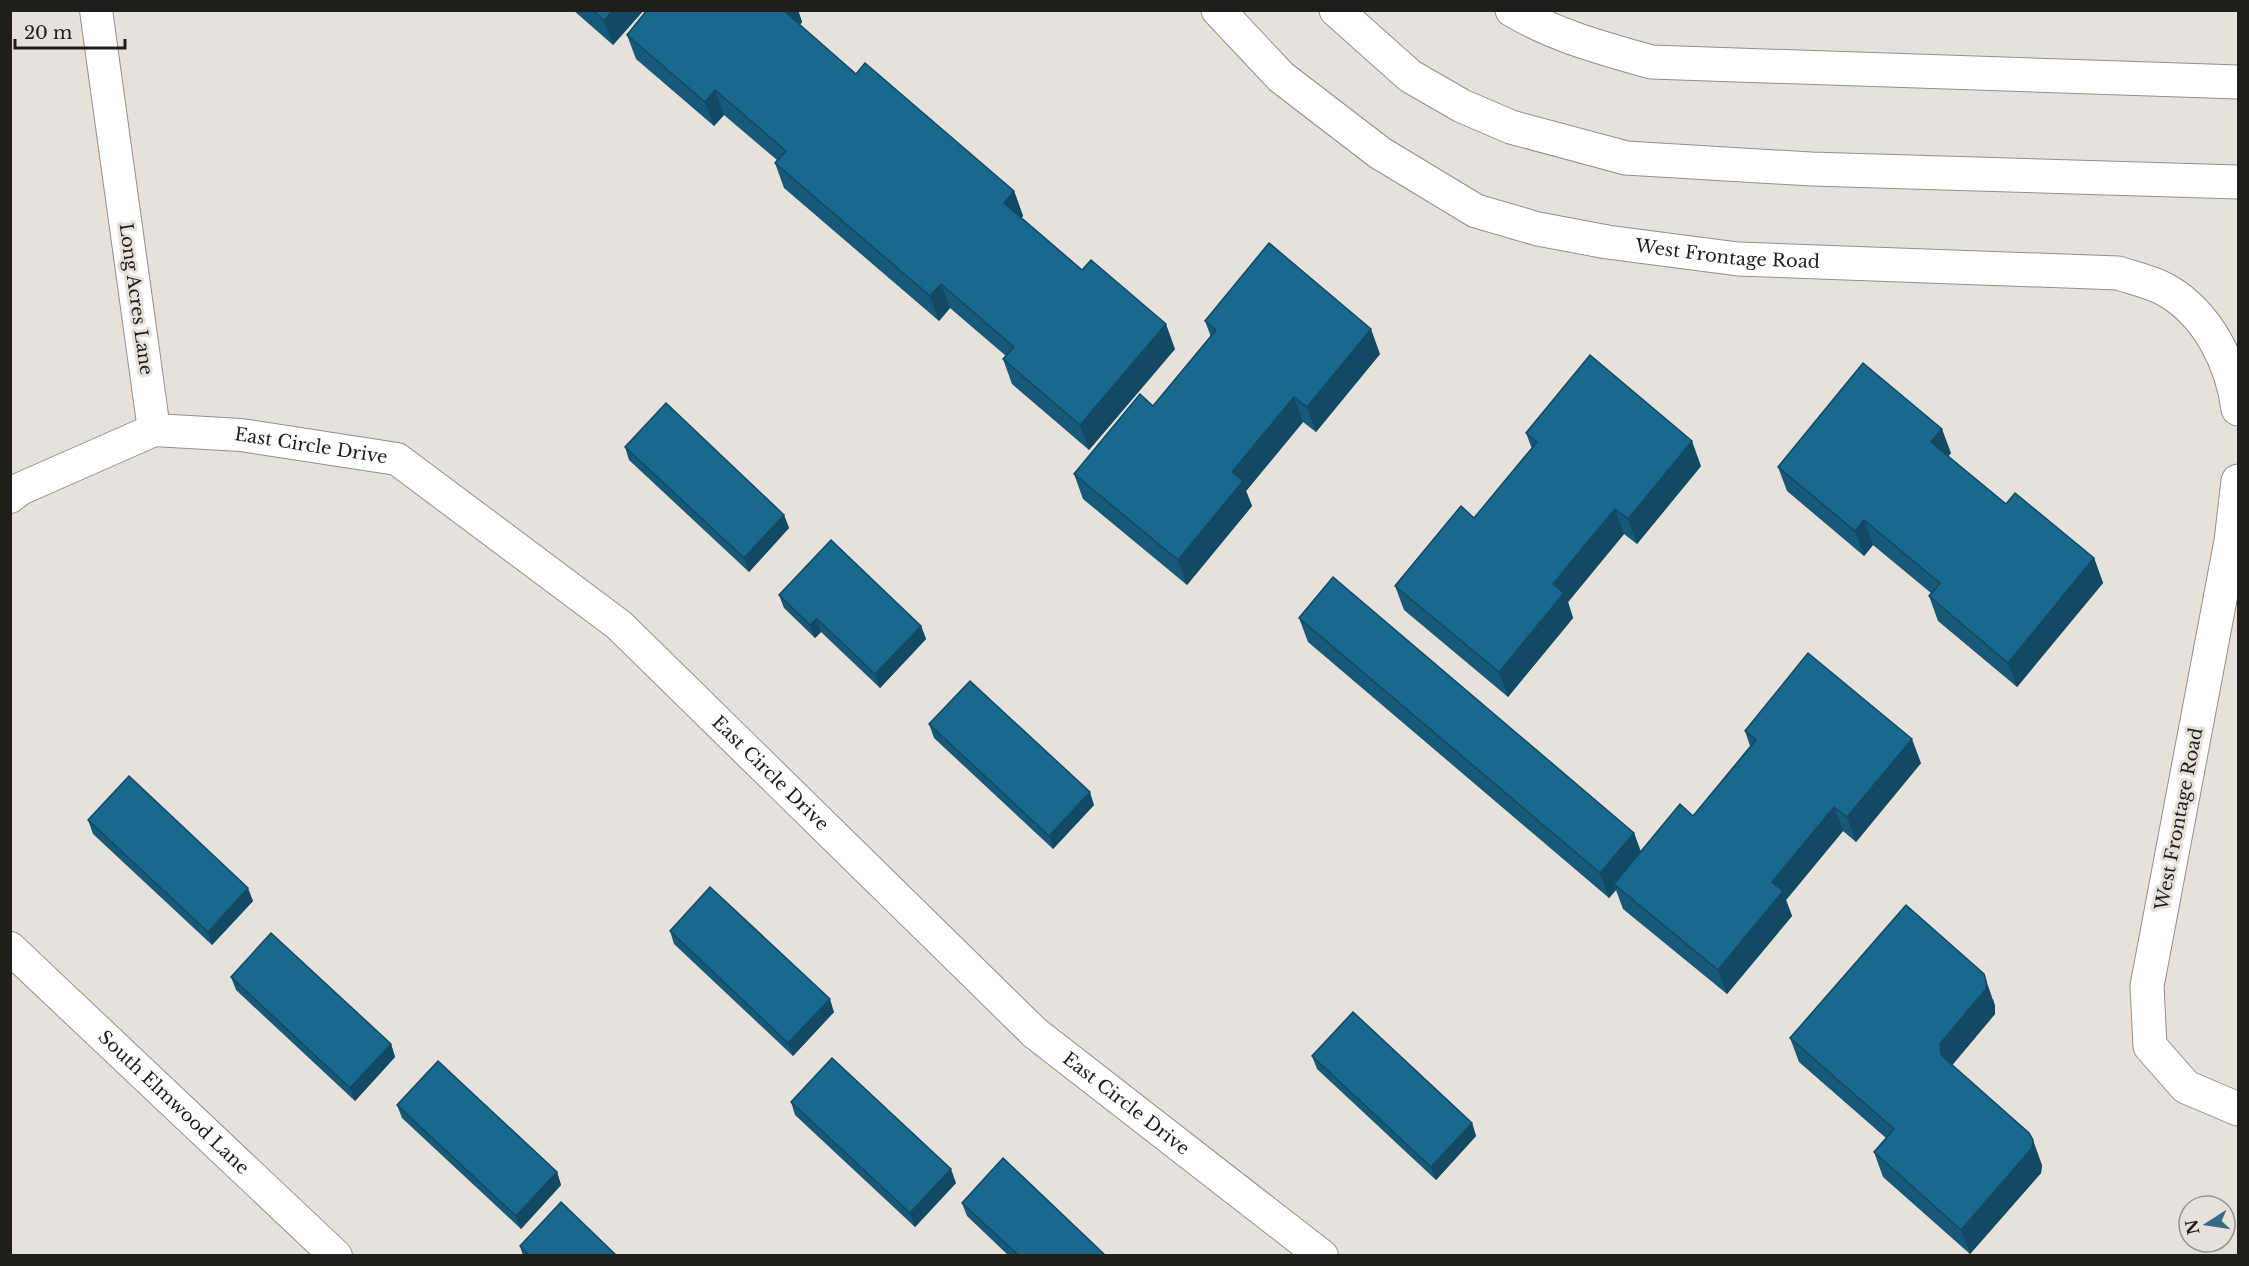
<svg xmlns="http://www.w3.org/2000/svg" width="2249" height="1266" font-family="'Libre Baskerville',serif">
  <rect width="100%" height="100%" fill="#e6e2db"/>
  <g fill="none" stroke-linecap="round" stroke-linejoin="round">
    <!-- street casing -->
    <g stroke="#949089" stroke-width="34">
      <g id="street">
        <path id="s1" d="M154,430L241,435L397,459L619,625L1035,1033L1322,1256"/>
        <polyline points="10,497 20,489 154,430 96,10"/>
        <path id="s2" d="M10,948L336,1256"/>
      </g>
    </g>
    <!-- secondary casing -->
    <g stroke="#949089" stroke-width="35">
      <g id="secondary">
        <path id="s3" d="M1218,10L1281,77L1380,153L1476,211L1538,229L1607,242L1738,259L2118,273C2133,278 2152,282 2166,290C2208,314 2232,363 2238,409"/>
        <polyline points="2238,481 2231,541 2147,986 2150,1046 2186,1087 2238,1109"/>
      </g>
    </g>
    <!-- highway casing -->
    <g stroke="#949089" stroke-width="35">
      <g id="highway">
        <polyline points="1336,10 1410,76 1462,106 1511,127 1626,158 1811,169 2238,182"/>
        <path d="M1512,10C1556,36 1602,48 1651,62L2238,82"/>
      </g>
    </g>
    <!-- street -->
    <use href="#street" stroke="#fff" stroke-width="32"/>
    <!-- secondary -->
    <use href="#secondary" stroke="#fff" stroke-width="33"/>
    <!-- highway -->
    <use href="#highway" stroke="#fff" stroke-width="33"/>
  </g>
  <!-- wall -->
  <g fill="#165979">
    <polygon points="573,10 644,10 613,45"/>
    <polygon points="647,10 798,10 802,22 800,25 856,74 1014,191 1023,216 1021,218 1175,349 1089,450 1012,384 1003,359 1006,356 950,308 939,321 784,188 775,163 777,160 724,115 714,126 636,59 627,35"/>
    <polygon points="1205,321 1380,354 1316,432 1303,422 1246,491 1252,506 1187,585 1083,499 1074,474 1153,406 1211,337"/>
    <polygon points="1526,433 1701,466 1637,544 1624,534 1568,602 1573,618 1508,697 1404,610 1395,586 1474,518 1532,449"/>
    <polygon points="625,447 784,515 789,528 749,572 629,460"/>
    <polygon points="1951,453 1948,456 2006,504 2094,558 2103,583 2017,687 1938,621 1929,596 1931,593 1873,545 1864,556 1787,491 1778,467"/>
    <polygon points="779,595 921,626 926,639 880,688 821,632 815,638 784,608"/>
    <polygon points="1299,618 1634,833 1641,852 1693,816 1750,746 1745,731 1921,763 1856,842 1843,831 1786,900 1792,916 1727,994 1623,909 1616,890 1609,898 1308,642"/>
    <polygon points="929,724 1094,805 1053,849 934,738"/>
    <polygon points="88,820 253,901 212,945 93,834"/>
    <polygon points="670,931 834,1012 793,1056 674,944"/>
    <polygon points="231,977 391,1044 395,1057 355,1101 236,990"/>
    <polygon points="1993,999 1995,1006 1995,1014 1952,1065 2042,1165 2041,1173 1970,1254 1883,1177 1874,1152 1886,1138 1799,1062 1790,1038"/>
    <polygon points="1312,1056 1472,1123 1476,1136 1436,1180 1317,1069"/>
    <polygon points="791,1102 956,1183 915,1227 795,1115"/>
    <polygon points="397,1105 557,1172 561,1185 521,1229 402,1118"/>
    <polygon points="962,1203 1106,1256 1009,1256 967,1216"/>
    <polygon points="520,1246 617,1256 523,1256"/>
  </g>
  <!-- shaded-wall -->
  <g fill="#124963">
    <polygon points="613,10 644,10 613,45 604,21"/>
    <polygon points="783,10 798,10 802,22 791,35"/>
    <polygon points="715,90 724,115 714,126 705,102"/>
    <polygon points="1014,191 1023,216 1013,227 1004,203"/>
    <polygon points="941,284 950,308 939,321 930,296"/>
    <polygon points="1166,324 1175,349 1089,450 1080,425"/>
    <polygon points="1371,329 1380,354 1316,432 1307,407"/>
    <polygon points="1294,397 1303,422 1246,491 1252,506 1187,585 1178,560 1232,472"/>
    <polygon points="1942,429 1951,453 1940,466 1931,442"/>
    <polygon points="1692,441 1701,466 1637,544 1628,519"/>
    <polygon points="1615,509 1624,534 1568,602 1573,618 1508,697 1499,672 1553,584"/>
    <polygon points="784,515 789,528 749,572 744,558"/>
    <polygon points="1864,520 1873,545 1864,556 1855,531"/>
    <polygon points="2094,558 2103,583 2017,687 2008,663"/>
    <polygon points="817,619 821,632 815,638 810,625"/>
    <polygon points="921,626 926,639 880,688 875,674"/>
    <polygon points="1912,739 1921,763 1856,842 1847,817"/>
    <polygon points="1090,792 1094,805 1053,849 1049,836"/>
    <polygon points="1834,807 1843,831 1786,900 1792,916 1727,994 1718,970 1772,882"/>
    <polygon points="1634,833 1643,858 1614,884 1616,890 1609,898 1600,873"/>
    <polygon points="248,888 253,901 212,945 208,932"/>
    <polygon points="1984,974 1995,1006 1995,1014 1949,1069 1941,1055 1940,1044"/>
    <polygon points="830,999 834,1012 793,1056 788,1043"/>
    <polygon points="391,1044 395,1057 355,1101 350,1088"/>
    <polygon points="1472,1123 1476,1136 1436,1180 1431,1167"/>
    <polygon points="2033,1140 2042,1165 2041,1173 1970,1254 1961,1230"/>
    <polygon points="951,1169 956,1183 915,1227 910,1213"/>
    <polygon points="557,1172 561,1185 521,1229 516,1216"/>
  </g>
  <!-- building -->
  <g fill="#19688d" stroke="#124963" stroke-width="1.5">
    <polygon points="593,10 613,10 604,21"/>
    <polygon points="647,10 783,10 856,74 865,63 1014,191 1004,203 1082,270 1091,260 1166,324 1080,425 1003,359 1014,347 941,284 930,296 775,163 786,151 715,90 705,102 627,35"/>
    <polygon points="1269,243 1371,329 1307,407 1294,397 1232,472 1243,481 1178,560 1074,474 1140,394 1153,406 1216,330 1205,321"/>
    <polygon points="1590,355 1692,441 1628,519 1615,509 1553,584 1564,593 1499,672 1395,586 1461,506 1474,518 1537,442 1526,433"/>
    <polygon points="1863,363 1942,429 1931,442 2006,504 2015,493 2094,558 2008,663 1929,596 1940,583 1864,520 1855,531 1778,467"/>
    <polygon points="666,403 784,515 744,558 625,447"/>
    <polygon points="831,540 921,626 875,674 817,619 810,625 779,595"/>
    <polygon points="1333,577 1634,833 1600,873 1299,618"/>
    <polygon points="1808,653 1912,739 1847,817 1834,807 1772,882 1783,891 1718,970 1614,884 1680,804 1693,816 1756,740 1745,731"/>
    <polygon points="970,681 1090,792 1049,836 929,724"/>
    <polygon points="129,776 248,888 208,932 88,820"/>
    <polygon points="710,887 830,999 788,1043 670,931"/>
    <polygon points="1906,905 1984,974 1986,981 1986,989 1940,1044 1941,1055 2029,1133 2033,1140 2032,1148 1961,1230 1874,1152 1894,1129 1790,1038"/>
    <polygon points="271,933 391,1044 350,1088 231,977"/>
    <polygon points="1353,1012 1472,1123 1431,1167 1312,1056"/>
    <polygon points="832,1058 951,1169 910,1213 791,1102"/>
    <polygon points="438,1061 557,1172 516,1216 397,1105"/>
    <polygon points="1003,1158 1106,1256 1019,1256 962,1203"/>
    <polygon points="561,1202 617,1256 530,1256 520,1246"/>
  </g>
  <g text-anchor="middle" stroke-width="6" stroke-linejoin="round" paint-order="stroke">
    <!-- street labels -->
    <g font-size="18" fill="#1f1e1b" stroke="#e6e2db">
      <text dy="6" stroke="none"><textPath href="#s3" startOffset="585">West Frontage Road</textPath></text>
      <text transform="translate(136 299) rotate(82)" y="6">Long Acres Lane</text>
      <text dy="6" stroke="none"><textPath href="#s1" startOffset="158">East Circle Drive</textPath></text>
      <text dy="6" stroke="none"><textPath href="#s1" startOffset="734">East Circle Drive</textPath></text>
      <text transform="translate(2179 819) rotate(-79)" y="6">West Frontage Road</text>
      <text dy="6" stroke="none"><textPath href="#s2" startOffset="225">South Elmwood Lane</textPath></text>
      <text dy="6" stroke="none"><textPath href="#s1" startOffset="1220">East Circle Drive</textPath></text>
    </g>
  </g>
  <!-- border -->
  <rect width="2249" height="1266" fill="none" stroke="#1f1e1b" stroke-width="24"/>
  <!-- north arrow -->
  <g transform="translate(2207 1224) rotate(258)"><circle r="28" fill="#e6e2db" stroke="#96948e" stroke-width="1.5"/>
  <path d="M0-4.5L10 22L0 15L-10 22Z" fill="#366a87"/>
  <text y="-9" font-size="16" font-weight="bold" text-anchor="middle" fill="#1f1e1b">N</text>
  </g>
  <!-- scale -->
  <path d="M15 39v9h110v-9" fill="none" stroke="#1f1e1b" stroke-width="3"/>
  <text x="24" y="39" font-size="18" fill="#1f1e1b" stroke="#e6e2db" stroke-width="4.5" paint-order="stroke">20 m</text>
</svg>
